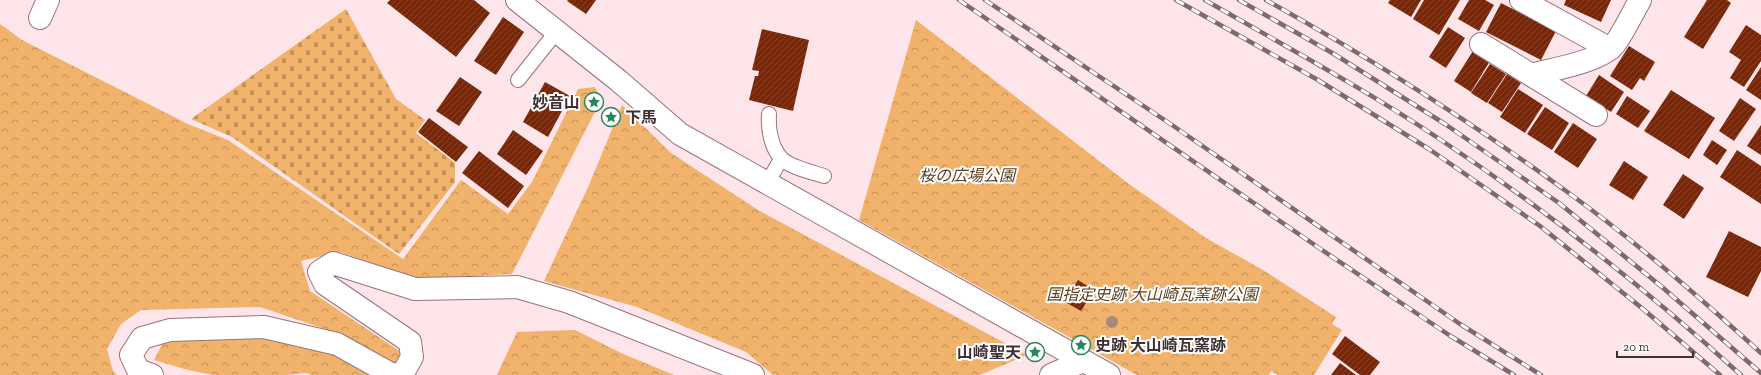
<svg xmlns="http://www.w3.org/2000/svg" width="1761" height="375" font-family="'Zilla Slab','Noto Sans JP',serif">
  <defs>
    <pattern id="forest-crowns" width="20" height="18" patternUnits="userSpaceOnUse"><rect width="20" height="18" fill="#f1b26b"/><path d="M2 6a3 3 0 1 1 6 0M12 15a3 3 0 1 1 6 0" fill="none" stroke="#c59159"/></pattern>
    <pattern id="cemetery-stones" width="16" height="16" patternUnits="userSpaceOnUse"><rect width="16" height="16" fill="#f1b26b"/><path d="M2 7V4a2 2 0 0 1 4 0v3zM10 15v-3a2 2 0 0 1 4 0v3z" fill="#c59159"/></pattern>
    <pattern id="building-hatch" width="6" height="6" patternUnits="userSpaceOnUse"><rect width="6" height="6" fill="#762609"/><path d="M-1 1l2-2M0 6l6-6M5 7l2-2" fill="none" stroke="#86452e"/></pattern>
  </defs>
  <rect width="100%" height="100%" fill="#fee5e9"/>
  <!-- forest -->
  <g fill="url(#forest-crowns)">
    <polygon points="916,20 1129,184 1206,238 1263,270 1336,317 1332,324 1342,330 1314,375 1278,375 1271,371 1269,375 1137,375 859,220"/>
    <polygon points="0,24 22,40 188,124 228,140 403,259 461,180 508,214 532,182 578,89 595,87 601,100 512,274 416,279 340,252 301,261 310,291 404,354 398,366 331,331 260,307 141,310 121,324 107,349 113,371 117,375 0,375"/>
    <polygon points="622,105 671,153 758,210 1027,355 980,375 773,375 746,352 637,307 544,281 589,185"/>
    <polygon points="575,330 621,353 674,375 497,375 517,332"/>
    <polygon points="263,337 332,354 370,375 312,375 306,373 286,375 213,375 188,370 154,360 163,343 196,338"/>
  </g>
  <!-- cemetery -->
  <polygon fill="url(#cemetery-stones)" points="346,9 396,99 425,120 416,133 455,163 455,182 399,254 232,137 191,119"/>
  <!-- building -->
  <g fill="url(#building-hatch)">
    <polygon points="390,0 474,0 490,13 456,57 387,3"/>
    <polygon points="568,0 596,0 586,14 567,1"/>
    <polygon points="1390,0 1421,0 1411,17 1388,3"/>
    <polygon points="1424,0 1460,0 1439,35 1413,19"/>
    <polygon points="1469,0 1485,0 1494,5 1479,31 1458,19"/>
    <polygon points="1566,0 1611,0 1601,22 1564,5"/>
    <polygon points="1707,0 1727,0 1731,3 1703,49 1684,37"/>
    <polygon points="1501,3 1556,31 1541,60 1486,32"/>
    <polygon points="503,17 524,32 496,75 474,61"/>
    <polygon points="1746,25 1761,35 1761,61 1744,87 1730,78 1741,60 1729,52"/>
    <polygon points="1448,27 1465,38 1446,68 1429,57"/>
    <polygon points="762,29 809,40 793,111 749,100 755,76 758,76 759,71 752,70"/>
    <polygon points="1629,46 1655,62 1644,81 1640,78 1632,90 1610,76"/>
    <polygon points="1473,51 1490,61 1471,92 1454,81"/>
    <polygon points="1490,64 1506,74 1487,103 1471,93"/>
    <polygon points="1761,67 1761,100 1746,90"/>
    <polygon points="1507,74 1521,83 1502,112 1488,103"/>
    <polygon points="1599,75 1624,92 1611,112 1586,96"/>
    <polygon points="460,77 482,92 459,126 436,111"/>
    <polygon points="545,82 570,96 548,137 523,122"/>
    <polygon points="1518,89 1543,105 1525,133 1500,117"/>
    <polygon points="1671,90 1715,118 1689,159 1644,131"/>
    <polygon points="1627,96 1650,111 1638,128 1616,114"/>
    <polygon points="1740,98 1756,109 1734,141 1719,131"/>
    <polygon points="1545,107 1569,123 1552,150 1527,134"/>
    <polygon points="429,118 468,147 456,162 418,132"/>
    <polygon points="1573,123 1597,139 1578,168 1554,152"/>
    <polygon points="1761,125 1761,155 1747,146"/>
    <polygon points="513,130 543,151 526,175 497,154"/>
    <polygon points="1712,140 1727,150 1717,165 1703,155"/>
    <polygon points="1737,150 1761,166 1761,204 1720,177"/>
    <polygon points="479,151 524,186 508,208 462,173"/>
    <polygon points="1624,161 1648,177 1633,200 1609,185"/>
    <polygon points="1683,174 1704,188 1684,219 1663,205"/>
    <polygon points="1729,231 1761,247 1761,271 1748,297 1706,277"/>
    <polygon points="1078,280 1094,290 1081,311 1065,302"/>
    <polygon points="1345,336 1380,362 1370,375 1360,375 1332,354"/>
    <polygon points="1340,363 1356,375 1331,375"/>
  </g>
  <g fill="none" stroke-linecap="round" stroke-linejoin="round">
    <!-- lane casing -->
    <g stroke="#98747a" stroke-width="16">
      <g id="lane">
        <polyline points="518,80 557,31"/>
        <path d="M769,114C768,129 771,147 781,158C789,167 812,172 824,176"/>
        <polyline points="768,182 781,159"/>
      </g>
    </g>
    <!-- street casing -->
    <g stroke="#98747a" stroke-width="24">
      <g id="street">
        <polyline points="517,0 619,81 680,134 1109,375"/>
        <polyline points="1521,0 1610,49"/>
        <polyline points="40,18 48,0"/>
        <polyline points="1481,44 1596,115"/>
        <path d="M1531,75C1553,69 1599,62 1614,45C1624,32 1632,14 1640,0"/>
        <polyline points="152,375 138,370 131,355 142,338 170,330 264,327 337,344 391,374 400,375"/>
        <polyline points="402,375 412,357 410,342 325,284 319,272 333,263 415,289 517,287 569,302 753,375"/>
        <polyline points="1051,375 1083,361"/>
      </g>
    </g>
    <!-- lane -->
    <use href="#lane" stroke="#fff" stroke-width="14"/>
    <!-- street -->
    <use href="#street" stroke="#fff" stroke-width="22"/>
    <!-- rail casing -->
    <g stroke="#7d6a6d" stroke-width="4.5">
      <g id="rail">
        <polyline points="959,0 1322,250 1449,335 1514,375"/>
        <polyline points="985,0 1172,125 1460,324 1541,375"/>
        <polyline points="1176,0 1318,80 1429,149 1540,226 1643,309 1720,375"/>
        <path d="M1205,0C1283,45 1363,88 1438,138C1545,209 1646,289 1741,375"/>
        <polyline points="1239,0 1334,54 1445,124 1559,203 1662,287 1761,373"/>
        <path d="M1266,0C1370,58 1470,121 1566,191C1634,240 1698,296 1761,353"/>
      </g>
    </g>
    <!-- rail -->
    <use href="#rail" stroke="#fff" stroke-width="3" stroke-dasharray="9" stroke-linecap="butt"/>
  </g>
  <!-- trees -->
  <circle fill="#a58a7b" cx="1112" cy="322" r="6"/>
  <!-- icons -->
  <defs>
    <g id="sight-ring" transform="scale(1)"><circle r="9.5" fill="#fff" stroke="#28865e" stroke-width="1.5"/><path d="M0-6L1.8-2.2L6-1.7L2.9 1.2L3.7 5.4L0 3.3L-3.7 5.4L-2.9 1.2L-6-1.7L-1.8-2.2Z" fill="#28865e"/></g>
  </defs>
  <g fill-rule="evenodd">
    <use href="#sight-ring" x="594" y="102"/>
    <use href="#sight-ring" x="611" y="117"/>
    <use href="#sight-ring" x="1081" y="345"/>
    <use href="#sight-ring" x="1035" y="352"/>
  </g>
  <g text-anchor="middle" stroke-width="4" stroke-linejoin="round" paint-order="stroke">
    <!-- poi labels -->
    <g font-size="16" font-weight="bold" fill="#403033" stroke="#fff" text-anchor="end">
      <text x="580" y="108">妙音山</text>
      <text x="625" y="123" text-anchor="start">下馬</text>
      <text x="1095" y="351" text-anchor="start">史跡 大山崎瓦窯跡</text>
      <text x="1021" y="358">山崎聖天</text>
    </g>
    <!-- park labels -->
    <g font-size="16" font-style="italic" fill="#5c4021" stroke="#fff">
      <text x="967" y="181">桜の広場公園</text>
      <text x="1152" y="300">国指定史跡 大山崎瓦窯跡公園</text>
    </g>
  </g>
  <!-- scale -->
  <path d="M1617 351v6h76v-6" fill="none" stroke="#403033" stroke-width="2"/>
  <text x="1623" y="351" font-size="12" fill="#403033" stroke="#ffffff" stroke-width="3" paint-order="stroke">20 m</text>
</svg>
